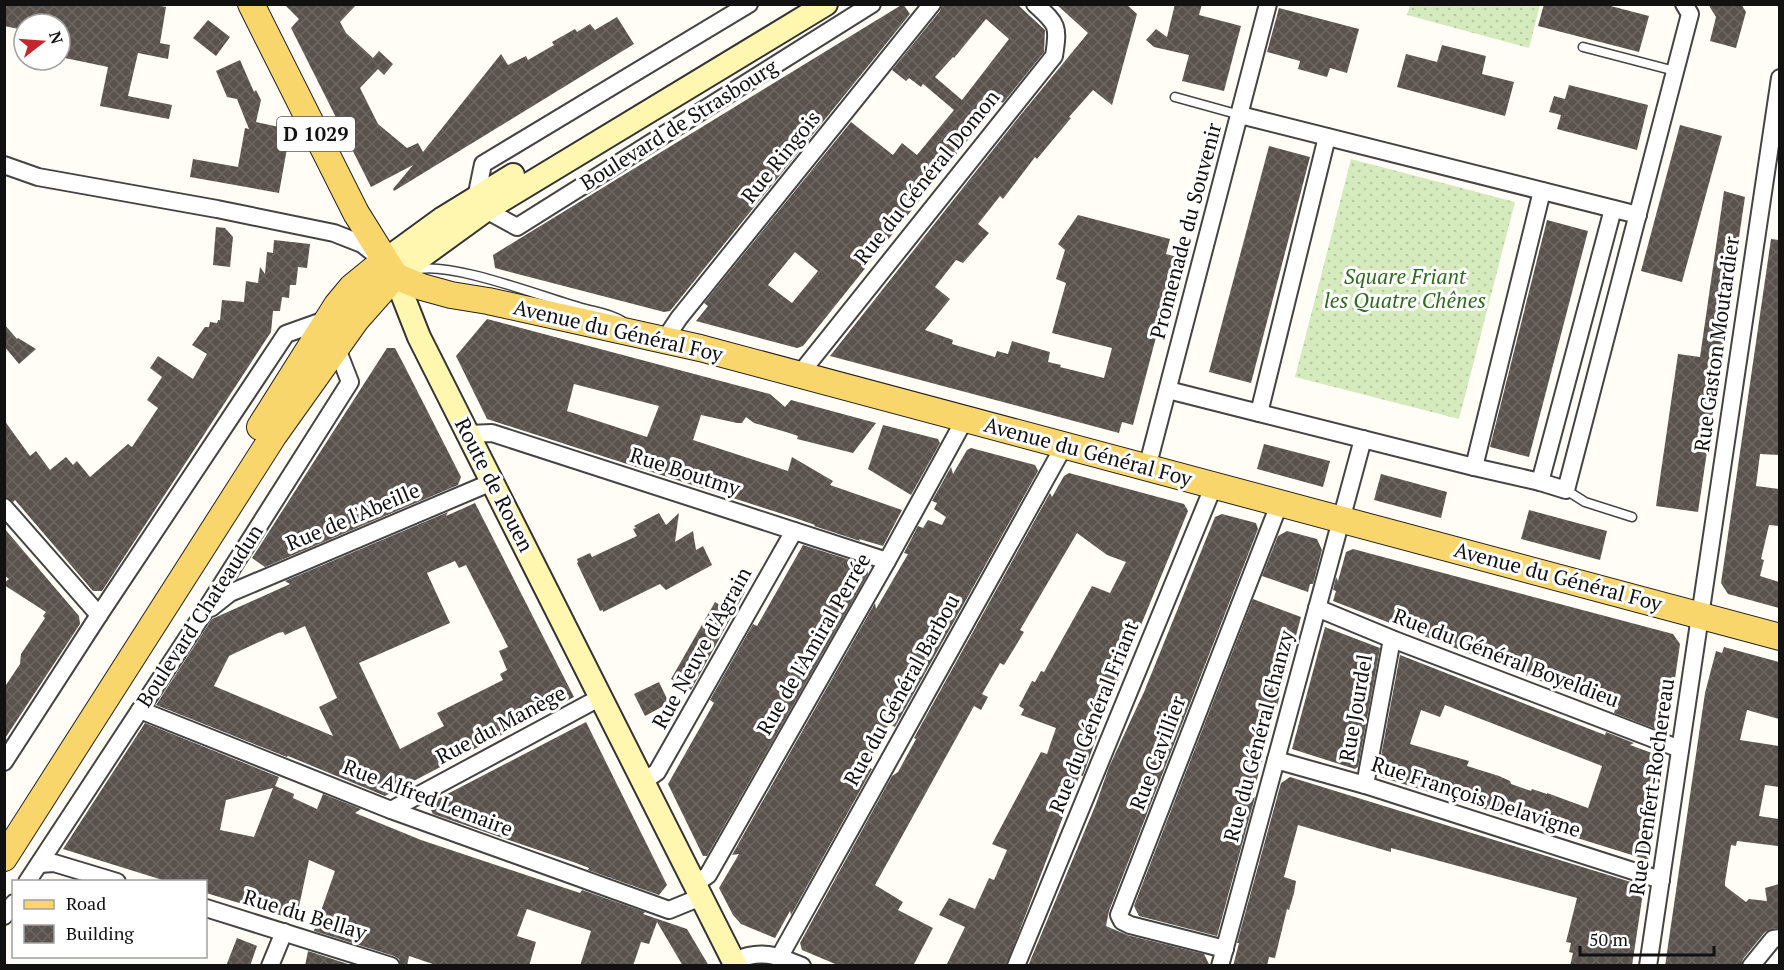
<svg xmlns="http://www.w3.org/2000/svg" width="1784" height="970" font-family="'PT Serif',serif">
  <defs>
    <pattern id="grass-dots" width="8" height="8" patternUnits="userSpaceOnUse" patternTransform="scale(1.5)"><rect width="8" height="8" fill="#d5ebbd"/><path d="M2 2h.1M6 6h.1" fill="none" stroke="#b6c8a1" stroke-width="1.8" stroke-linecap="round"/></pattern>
    <pattern id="building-cross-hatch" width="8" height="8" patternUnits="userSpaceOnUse" patternTransform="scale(1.5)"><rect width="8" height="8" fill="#5a524d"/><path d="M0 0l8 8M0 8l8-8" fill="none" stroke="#6d6662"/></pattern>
  </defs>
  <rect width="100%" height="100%" fill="#fffdf5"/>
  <!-- grass -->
  <g fill="url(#grass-dots)">
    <polygon points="1410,5 1410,4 1540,5 1529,48 1407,15"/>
    <polygon points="1351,159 1515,202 1459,419 1295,377"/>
  </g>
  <!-- building -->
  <g fill="url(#building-cross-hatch)" fill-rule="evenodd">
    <polygon points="4,4 151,4 166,7 160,43 170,45 168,59 138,53 128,96 172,105 169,119 100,106 108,67 60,57 60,42 64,24 24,24 24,30 4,26"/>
    <polygon points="284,4 357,4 340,22 346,33 373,58 379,51 393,64 384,75 378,69 360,88 378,124 407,148 418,143 423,152 501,54 508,65 526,56 528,60 554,45 552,42 575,29 577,32 590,24 595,30 617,17 634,44 394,191 393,189 413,165 371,187 291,28 299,19"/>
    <polygon points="903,4 910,14 670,311 664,312 495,268 493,255"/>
    <path d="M942,4H1017L1045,30L1044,52L1003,103L999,101L803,346L797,348L696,321L708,306L704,303L851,122L893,155L902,143L917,155L954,110L923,84L921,87L909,78L906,81L892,70L940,11ZM986,19L1009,39L962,100L935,77L953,57L954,58ZM795,252L818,271L792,303L768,285Z"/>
    <polygon points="1056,4 1126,4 1137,14 1112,105 1093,90 1069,117 1071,118 1037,159 1035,157 1003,199 1000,196 978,224 989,233 963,263 956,260 935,287 950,299 925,330 953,340 952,344 995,357 997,351 1008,354 1012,341 1050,352 1048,362 1061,365 1060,367 1104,378 1112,348 1052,333 1066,283 1056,279 1065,250 1058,244 1078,215 1170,239 1166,254 1177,257 1133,425 1122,422 1119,433 830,356 1019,117 1088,33"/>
    <polygon points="1175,4 1202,4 1199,15 1241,26 1224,91 1182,81 1189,55 1154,47 1146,40 1156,29 1167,37"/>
    <polygon points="1544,4 1603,4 1649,16 1639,52 1538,26"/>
    <polygon points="1708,4 1741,4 1746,12 1736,48 1710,41 1716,17"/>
    <polygon points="1279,8 1359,29 1347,73 1330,68 1327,77 1298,69 1300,61 1267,52"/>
    <polygon points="208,20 230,37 216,56 193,38"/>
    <polygon points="1442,45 1486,56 1482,74 1514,82 1505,116 1397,87 1406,54 1437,62"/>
    <polygon points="240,60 254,92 256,90 261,100 256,122 279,127 277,141 288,143 279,193 190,177 193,159 238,167 245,128 249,129 237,99 227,97 216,71"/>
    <polygon points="1569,85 1648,105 1637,150 1557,129 1561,115 1549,112 1554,96 1565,99"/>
    <polygon points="1680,125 1722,136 1682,282 1641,271"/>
    <polygon points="1269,146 1310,157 1251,383 1209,372"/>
    <polygon points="1724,191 1745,197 1698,512 1656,506 1678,354 1700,357"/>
    <polygon points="1547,220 1588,231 1529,457 1490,447"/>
    <polygon points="216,227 225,228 233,237 230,267 213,265"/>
    <polygon points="1771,239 1779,240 1779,455 1760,454 1756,486 1779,489 1779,526 1769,525 1761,559 1764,560 1760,576 1779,582 1779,608 1728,594 1721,583"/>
    <polygon points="274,240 310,244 307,268 298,267 296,285 290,285 289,298 282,297 280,311 273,311 271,332 102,591 93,591 15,500 13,502 4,497 4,420 30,456 36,451 50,470 66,457 73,465 77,461 90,477 128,444 132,447 158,408 147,400 162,377 150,368 158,356 193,379 207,354 192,345 205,327 209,327 210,322 217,323 218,320 220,320 222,300 244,302 246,281 258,283 260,267 265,274 267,252 273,253"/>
    <path d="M487,319L770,394L785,407L791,400L876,423L853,453L797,439L798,436L786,432L754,423L746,417L742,423H737L701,415L693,440L788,471L792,457L833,481L830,485L902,510L883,546L859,539L860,541L814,526L815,525L795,518L487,419L456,356ZM574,384L659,406L647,437L567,411Z"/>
    <polygon points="4,324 17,339 18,338 36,349 19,364 4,346"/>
    <polygon points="387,348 395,348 404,365 461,477 458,485 265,567 252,558"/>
    <polygon points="883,425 938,439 940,443 911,495 868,469"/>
    <polygon points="1264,444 1330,461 1323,487 1257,469"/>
    <polygon points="971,448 1035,465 1038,471 895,727 889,724 866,766 872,769 791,915 790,911 775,938 741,924 733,915 719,888 739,854 732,855 875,603 876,609 908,554 904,553 918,526 923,528 928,520 942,525 946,517 934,509 937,503 932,501 951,467 953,474 967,450"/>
    <polygon points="1069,473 1184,504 1188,511 1106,710 1083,776 1080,775 1069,801 1006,966 946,966 965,927 939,915 949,898 975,909 989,878 994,880 1007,850 992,844 1041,752 1047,754 1056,728 1021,715 1024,709 1019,706 1032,681 1035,682 1041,671 1044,672 1092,586 1110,593 1126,562 1107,555 1077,533 1020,630 1024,632 1004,665 1000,663 982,694 988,697 981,710 974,706 875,885 903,902 898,910 933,928 913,966 840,966 802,950 800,943 892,776 898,772 916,739 914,738 1050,493 1052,497 1064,476"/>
    <polygon points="1381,474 1447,492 1441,518 1374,500"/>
    <path d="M475,503L574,697L385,796L288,756L287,757L156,705L212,619L290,584L285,581L448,512L446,516ZM455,561L459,568L466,565L508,647L499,651L507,670L500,674L503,680L437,713L444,726L400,749L359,663L450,623L427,573ZM305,626L337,698L319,707L333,736L214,686L229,656L278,633L283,632L285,635Z"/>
    <polygon points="1529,510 1607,531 1600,560 1521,539"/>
    <polygon points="659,513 666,525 679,513 675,542 693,531 696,550 703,546 712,565 666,590 660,584 603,612 603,610 600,611 577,563 578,562 577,559 590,553 592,557 637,536 633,529 636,528 634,526"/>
    <polygon points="1222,514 1256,523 1258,529 1109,911 1106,926 1127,935 1204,954 1210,966 1028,966 1096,804 1109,767 1144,692 1215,517"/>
    <polygon points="4,528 79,616 80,624 4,740 4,688 20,664 21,654 45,618 43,616 46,612 4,585 4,583 9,579 4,575"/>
    <polygon points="1287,531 1317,539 1322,550 1313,584 1310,584 1308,592 1262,576 1278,536"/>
    <polygon points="803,545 866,565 868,574 707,856 703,856 668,784 714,703 710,700 753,624 757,626"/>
    <polygon points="1353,549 1673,634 1680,644 1668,727 1661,731 1614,713 1615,710 1603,705 1333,601 1336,591 1333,590 1336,577 1338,581 1346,552"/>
    <polygon points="732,585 745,592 691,690 671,679 715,602 720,605"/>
    <polygon points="1253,599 1301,617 1276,710 1268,708 1261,734 1268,736 1252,799 1255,797 1217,936 1139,916 1134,906"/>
    <polygon points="1325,627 1380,648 1358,767 1355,769 1292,749"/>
    <polygon points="1724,647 1779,662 1779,719 1747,710 1740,740 1779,746 1779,787 1765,785 1759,816 1779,819 1778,846 1737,841 1736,846 1731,845 1725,882 1725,886 1746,902 1749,899 1767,901 1765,888 1779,884 1779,928 1772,929 1765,932 1743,959 1741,966 1665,966 1705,693 1716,651 1722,653"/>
    <path d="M1400,655L1605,735L1606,732L1634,743L1630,745L1660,756L1663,761L1648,860L1381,777L1378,772ZM1445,705L1602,766L1588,808L1547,793V794L1532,789L1531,791L1511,784L1510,781L1499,776L1467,766L1469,761L1410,744L1421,710L1440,717Z"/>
    <polygon points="659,682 669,703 645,716 634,694"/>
    <polygon points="586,722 667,885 659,895 588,870 589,868 576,863 433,814 428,804"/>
    <path d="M145,723L279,777L275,786L294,794L293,798L317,809L323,794L361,809L355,813L421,840L580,893L582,890L645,912L643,914L687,929L709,966H683L657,922L649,944L641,942L633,966H580L591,931L527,909L517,936L536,942L529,966H439L409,956L407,966H401L399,959L394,956L314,931L335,871L309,860L296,920L206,893V882H169L63,849ZM273,788L254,837L220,830L226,800Z"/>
    <polygon points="1290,777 1644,886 1632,966 1570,966 1573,953 1569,952 1571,943 1566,942 1577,898 1391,848 1391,852 1298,825 1284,877 1296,881 1294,893 1289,910 1287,909 1275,958 1269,957 1267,966 1233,966 1239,943 1237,943 1281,783"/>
    <polygon points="237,938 257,946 250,966 226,966"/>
    <polygon points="308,951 354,966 305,966"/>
  </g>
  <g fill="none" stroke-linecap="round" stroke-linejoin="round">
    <!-- lane casing -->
    <g stroke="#444" stroke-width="11">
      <g id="lane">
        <polyline points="1583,47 1675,71"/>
        <polyline points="1175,97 1240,115"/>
        <path d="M415,270C449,260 545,298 582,308C596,312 609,313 622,321"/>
        <polyline points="1566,490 1585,502 1632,517"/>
      </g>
    </g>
    <!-- street casing -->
    <g stroke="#444" stroke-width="20">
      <g id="street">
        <polyline points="1240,115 1638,215"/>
        <polyline points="4,165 38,177 217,209 334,233 362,244 376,255"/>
        <polyline points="1542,191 1474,467 1540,482 1566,490 1690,14 1684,4"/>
        <polyline points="476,198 483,164 749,4"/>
        <polyline points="486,210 517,227 872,4"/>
        <polyline points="665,339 679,318 932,4"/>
        <path d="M799,375L1054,56C1059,25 1057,24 1035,4"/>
        <polyline points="1168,390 1259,413 1327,137"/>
        <polyline points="1259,413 1474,467"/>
        <polyline points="468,434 492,433 887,561"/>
        <polyline points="1147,468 1268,4"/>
        <polyline points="1540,482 1613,209"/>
        <polyline points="4,507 99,615"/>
        <polyline points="211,608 230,593 492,482"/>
        <polyline points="1317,608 1392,639 1680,749"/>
        <polyline points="140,710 391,810 669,910 701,897"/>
        <polyline points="1276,760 1365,785 1661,880"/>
        <polyline points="4,762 99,615 286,334 328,319"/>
        <polyline points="643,782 657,772 794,531"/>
        <polyline points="1365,785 1392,639"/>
        <polyline points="391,810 601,697"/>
        <polyline points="39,864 54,863 117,882"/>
        <polyline points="27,882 203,614 350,382 336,346"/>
        <polyline points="695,884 708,875 887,561 965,419"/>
        <polyline points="206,908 391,966"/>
        <polyline points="4,916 14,903"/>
        <polyline points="1225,949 1130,925 1122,921 1119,915 1280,502"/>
        <polyline points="780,956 1064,446"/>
        <path d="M734,961C760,949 776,955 802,966"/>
        <polyline points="270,966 284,932"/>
        <polyline points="1016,966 1214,485"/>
        <polyline points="1220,966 1363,439"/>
        <polyline points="1648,966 1780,78"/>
        <polyline points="1751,966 1773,939 1780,938"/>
      </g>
    </g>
    <!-- secondary casing -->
    <g stroke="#333" stroke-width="26">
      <g id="secondary">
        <polyline points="384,261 443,218 513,175"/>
        <polyline points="736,966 419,337 395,276 486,210 826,4"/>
      </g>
    </g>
    <!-- primary casing -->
    <g stroke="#222" stroke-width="28">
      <g id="primary">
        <polyline points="251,4 356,213 394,274"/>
        <polyline points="395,276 422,287 451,295 488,301 700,348 1780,637"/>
        <polyline points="260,427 337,305 352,287 384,261"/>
        <polyline points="4,858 274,435 356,320 395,276"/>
      </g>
    </g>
    <!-- lane -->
    <use href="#lane" stroke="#fff" stroke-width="8"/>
    <!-- street -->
    <use href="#street" stroke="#fff" stroke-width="16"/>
    <!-- secondary -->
    <use href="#secondary" stroke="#fff6b0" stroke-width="22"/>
    <!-- primary -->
    <use href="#primary" stroke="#f9d66b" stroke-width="26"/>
  </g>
  <g text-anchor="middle" stroke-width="6" stroke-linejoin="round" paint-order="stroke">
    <!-- shield labels -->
    <rect fill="#fff" stroke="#585858" stroke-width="1.5" x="277" y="117" width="78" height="34" rx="4.5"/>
    <g font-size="20" font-weight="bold" fill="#111">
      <text x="316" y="141">D 1029</text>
    </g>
    <!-- street labels -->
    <g font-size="21" fill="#111" stroke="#fff">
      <text transform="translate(679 125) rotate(-32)" y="7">Boulevard de Strasbourg</text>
      <text transform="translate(781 157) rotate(-51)" y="7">Rue Ringois</text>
      <text transform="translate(927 177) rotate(-51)" y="7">Rue du Général Domon</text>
      <text transform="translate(1186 231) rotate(-75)" y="7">Promenade du Souvenir</text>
      <text transform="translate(618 331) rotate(13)" y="7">Avenue du Général Foy</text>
      <text transform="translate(1717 344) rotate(-82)" y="7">Rue Gaston Moutardier</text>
      <text transform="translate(1088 452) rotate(15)" y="7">Avenue du Général Foy</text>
      <text transform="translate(685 472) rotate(18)" y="7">Rue Boutmy</text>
      <text transform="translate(494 485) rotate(63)" y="7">Route de Rouen</text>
      <text transform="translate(353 517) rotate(-23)" y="7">Rue de l'Abeille</text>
      <text transform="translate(1558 577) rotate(15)" y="7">Avenue du Général Foy</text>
      <text transform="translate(200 616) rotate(-57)" y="7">Boulevard Chateaudun</text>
      <text transform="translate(814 644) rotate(-60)" y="7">Rue de l'Amiral Perrée</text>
      <text transform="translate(702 648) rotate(-61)" y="7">Rue Neuve d'Agrain</text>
      <text transform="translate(1506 658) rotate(21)" y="7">Rue du Général Boyeldieu</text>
      <text transform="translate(902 690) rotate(-61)" y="7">Rue du Général Barbou</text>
      <text transform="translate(1356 708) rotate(-80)" y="7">Rue Jourdel</text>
      <text transform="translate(1094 717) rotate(-68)" y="7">Rue du Général Friant</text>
      <text transform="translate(501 725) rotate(-28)" y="7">Rue du Manège</text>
      <text transform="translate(1259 736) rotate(-75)" y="7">Rue du Général Chanzy</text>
      <text transform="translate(1158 753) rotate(-69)" y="7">Rue Cavillier</text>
      <text transform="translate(1652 787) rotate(-82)" y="7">Rue Denfert-Rochereau</text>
      <text transform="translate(1476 797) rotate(18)" y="7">Rue François Delavigne</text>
      <text transform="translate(428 798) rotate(21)" y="7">Rue Alfred Lemaire</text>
      <text transform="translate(305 915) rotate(17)" y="7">Rue du Bellay</text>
    </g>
    <!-- park labels -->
    <g font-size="21" font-style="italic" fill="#2f6b1f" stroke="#fff">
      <text x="1405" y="284">Square Friant<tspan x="1405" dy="24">les Quatre Chênes</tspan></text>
    </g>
  </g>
  <!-- border -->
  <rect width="1784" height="970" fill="none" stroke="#111111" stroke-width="12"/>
  <!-- legend -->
  <rect x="12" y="880" width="195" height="78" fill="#ffffff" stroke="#a0a0a0" stroke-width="1.5"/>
  <rect x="24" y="900" width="30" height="9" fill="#f9d66b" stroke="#a0a0a0" stroke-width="1.5"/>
  <text x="66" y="910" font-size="18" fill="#111111">Road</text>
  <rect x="24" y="925" width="30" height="18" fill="url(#building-cross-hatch)" stroke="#a0a0a0" stroke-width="1.5"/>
  <text x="66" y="940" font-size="18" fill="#111111">Building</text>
  <!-- north arrow -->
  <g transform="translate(42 42) rotate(73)"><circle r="28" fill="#ffffff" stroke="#a0a0a0" stroke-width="1.5"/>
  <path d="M0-4.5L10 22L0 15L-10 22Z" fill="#c4262e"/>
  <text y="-9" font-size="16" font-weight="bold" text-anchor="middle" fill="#111111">N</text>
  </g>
  <!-- scale -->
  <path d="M1580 946v9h134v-9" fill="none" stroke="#111111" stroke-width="3"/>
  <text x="1589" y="946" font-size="18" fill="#111111" stroke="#ffffff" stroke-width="4.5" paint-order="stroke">50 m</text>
</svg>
